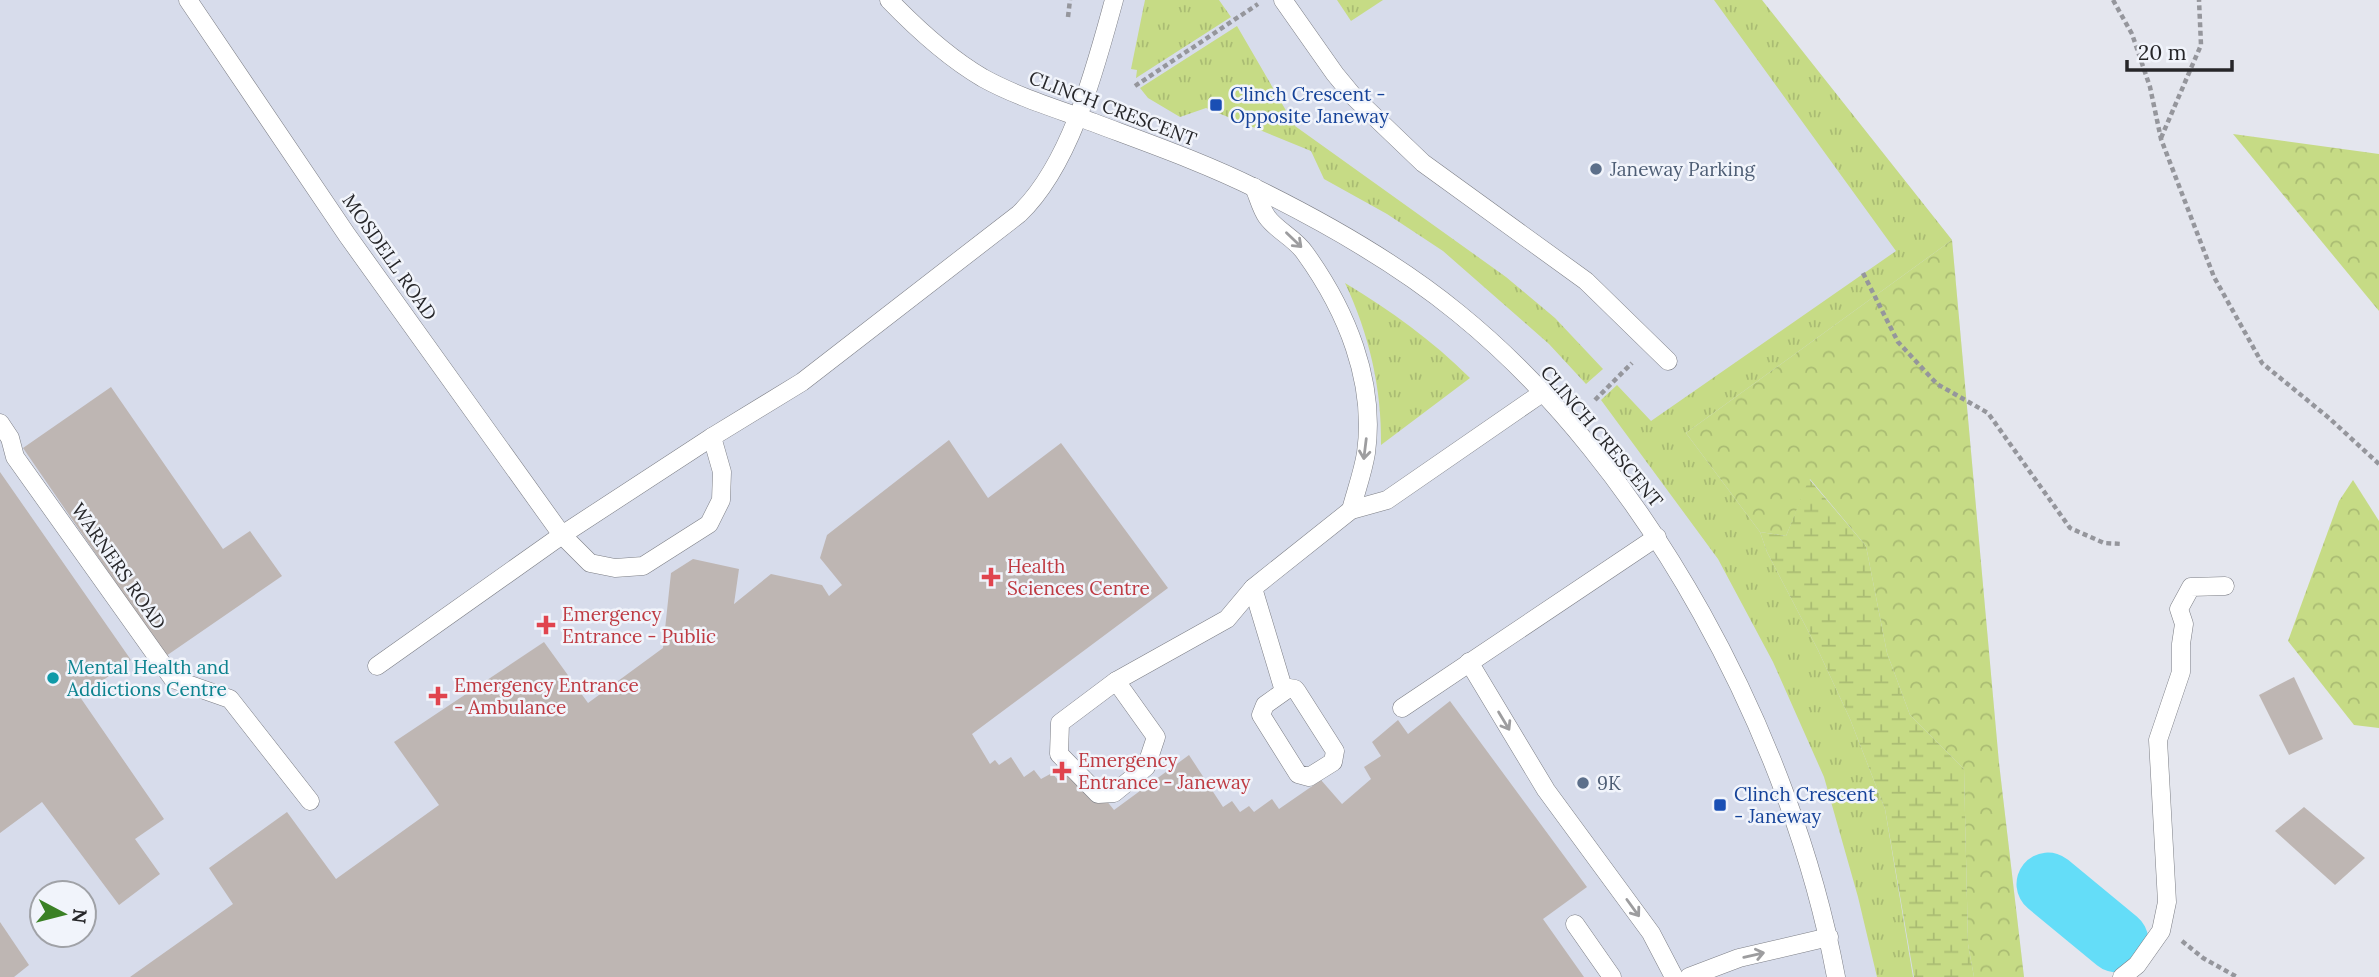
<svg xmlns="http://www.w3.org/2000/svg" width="2379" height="977" font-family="Lora,serif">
  <defs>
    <pattern id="grass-tufts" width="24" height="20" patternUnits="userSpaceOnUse" patternTransform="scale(1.75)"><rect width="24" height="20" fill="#c6db85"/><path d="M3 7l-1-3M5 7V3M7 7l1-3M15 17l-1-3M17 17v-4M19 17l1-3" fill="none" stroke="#aabc73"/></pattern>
    <pattern id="forest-crowns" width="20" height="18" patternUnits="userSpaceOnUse" patternTransform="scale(1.75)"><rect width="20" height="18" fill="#c6db85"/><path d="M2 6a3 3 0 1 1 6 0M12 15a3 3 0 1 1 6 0" fill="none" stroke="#aabc73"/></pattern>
    <pattern id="wetland-marsh" width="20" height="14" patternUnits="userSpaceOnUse" patternTransform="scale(1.75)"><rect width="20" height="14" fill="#c6db85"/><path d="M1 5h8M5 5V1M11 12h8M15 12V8" fill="none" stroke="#aabc73"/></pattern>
  </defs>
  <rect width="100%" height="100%" fill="#e4e6ee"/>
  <!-- built -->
  <path fill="#d7dceb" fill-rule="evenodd" d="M0,0H1762L1952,240L1999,763L2024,977H0ZM42,893H84V935H42Z"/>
  <!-- grass -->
  <g fill="url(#grass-tufts)">
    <polygon points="1145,0 1219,0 1231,17 1136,78 1137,70 1131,69"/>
    <polygon points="1337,0 1383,0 1351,21"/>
    <polygon points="1714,0 1762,0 1952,240 1686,433 1760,532 1767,552 1818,650 1850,719 1885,809 1913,977 1877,977 1858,897 1824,777 1773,662 1718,559 1601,400 1617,385 1651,421 1896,251"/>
    <polygon points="1237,26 1295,126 1506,277 1555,318 1603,369 1586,384 1549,344 1443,251 1387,214 1324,179 1311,151 1206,108 1180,117 1148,98 1140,88"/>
    <path d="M1345,283C1391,311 1432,340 1470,378L1381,445C1382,388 1369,334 1345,283Z"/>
  </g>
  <!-- forest -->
  <g fill="url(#forest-crowns)">
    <polygon points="2233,134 2379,154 2379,311"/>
    <polygon points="1952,240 1999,763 2024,977 1974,977 1968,944 1964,769 1910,715 1887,653 1866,546 1810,479 1786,536 1760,532 1686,433"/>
    <polygon points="2353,480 2379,521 2379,728 2354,725 2288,641 2339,501"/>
  </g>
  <!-- wetland -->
  <polygon fill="url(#wetland-marsh)" points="1809,479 1866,546 1887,653 1910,715 1964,769 1968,944 1974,977 1914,977 1885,809 1850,719 1818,650 1767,552 1760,532 1786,536"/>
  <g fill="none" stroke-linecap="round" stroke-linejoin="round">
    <!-- river -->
    <polyline stroke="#64ddf8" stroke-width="63" points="2048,884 2117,941"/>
  </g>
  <!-- building -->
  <g fill="#beb6b3">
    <polygon points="111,387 223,549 250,531 282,576 166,656 23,448"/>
    <polygon points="949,440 988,498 1061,443 1168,588 972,734 990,764 995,760 999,765 1011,757 1024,777 1034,770 1041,779 1052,773 1058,780 1078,765 1114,810 1189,755 1223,807 1232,801 1240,812 1249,806 1254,812 1272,799 1279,809 1321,780 1342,804 1371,779 1364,767 1381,756 1372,742 1398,720 1408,734 1450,701 1587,887 1543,919 1584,977 130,977 233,904 209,868 287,812 336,879 439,805 394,742 544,642 588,703 663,648 671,573 693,559 739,569 734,604 771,574 822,585 829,596 842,585 820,558 827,535"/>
    <polygon points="0,472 131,660 80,697 164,819 135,839 160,874 119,905 42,802 0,833"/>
    <polygon points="2294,677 2323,739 2289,755 2259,695"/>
    <polygon points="2304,807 2365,858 2335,885 2275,831"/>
    <polygon points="0,922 29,965 14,977 0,977"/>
  </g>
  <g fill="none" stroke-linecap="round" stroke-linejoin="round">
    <!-- service casing -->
    <g stroke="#7c7e85" stroke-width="19">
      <g id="service">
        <polyline points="188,0 347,235 562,535 590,563 615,568 643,566 709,524 721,500 722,472 712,437"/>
        <path d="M889,0C917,29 947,57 983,78C1012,94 1045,105 1076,116C1136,139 1199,160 1257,189C1328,224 1397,263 1458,313C1648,467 1792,739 1836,977"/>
        <polyline points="1283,0 1335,74 1354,97 1423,163 1586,281 1668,361"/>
        <path d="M1254,187C1258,196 1261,209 1267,217C1277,231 1295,238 1305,253C1346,310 1376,381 1366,453C1363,472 1356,491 1351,510"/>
        <polyline points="0,423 10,438 15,457 173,679 230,699 310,801"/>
        <polyline points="1253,588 1284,691"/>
        <polyline points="1469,662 1546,790 1651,933 1674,977"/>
        <path d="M377,666L562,535L712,437L802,382L1019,214C1071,164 1095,69 1114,0"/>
        <polyline points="1116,681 1227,619 1253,588 1351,510 1387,500 1542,393"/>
        <polygon points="1116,681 1156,737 1146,767 1114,793 1098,794 1059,754 1060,723"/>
        <polygon points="1289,688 1295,689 1298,693 1335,751 1333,762 1309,777 1298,774 1261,715 1265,705"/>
        <polyline points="1402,708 1657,537"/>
        <polyline points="1575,924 1612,977"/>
        <polyline points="1689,977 1739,958 1829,937"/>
        <polyline points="2122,977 2137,965 2161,931 2167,902 2158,740 2181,672 2181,644 2184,624 2179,609 2191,587 2225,586"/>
      </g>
    </g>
    <!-- path -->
    <g stroke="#95969c" stroke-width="4.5" stroke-dasharray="5 3.5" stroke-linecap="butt">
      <polyline points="2113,0 2132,34 2150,87 2161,139 2214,277 2262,363 2329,418 2379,464"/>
      <polyline points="1068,17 1070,0"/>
      <polyline points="1135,86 1258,4"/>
      <polyline points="2161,138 2201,45 2199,0"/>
      <polyline points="1863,273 1898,342 1937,384 1988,413 2070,528 2104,543 2122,544"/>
      <polyline points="1595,400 1632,363"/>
      <polyline points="2182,941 2203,958 2237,977"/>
    </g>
    <!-- service -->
    <use href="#service" stroke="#fff" stroke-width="18"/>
  </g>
  <!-- one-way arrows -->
  <defs><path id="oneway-shaft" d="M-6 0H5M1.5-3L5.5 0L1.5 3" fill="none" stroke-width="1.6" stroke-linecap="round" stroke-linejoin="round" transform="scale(1.75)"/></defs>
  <g stroke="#9d9d9f">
    <use href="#oneway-shaft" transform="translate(1294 240) rotate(44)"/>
    <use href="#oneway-shaft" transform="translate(1365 449) rotate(97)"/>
    <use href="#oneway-shaft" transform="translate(1504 721) rotate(59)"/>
    <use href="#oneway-shaft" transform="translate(1633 908) rotate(54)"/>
    <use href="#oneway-shaft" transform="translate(1754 955) rotate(-13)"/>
  </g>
  <!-- markers -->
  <g fill="#1a4fb4" stroke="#f1f4fb" stroke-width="2.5">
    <rect x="1209" y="98" width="14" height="14" rx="3.5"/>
    <rect x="1713" y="798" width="14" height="14" rx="3.5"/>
  </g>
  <g fill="#5c6f8a" stroke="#f1f4fb" stroke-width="2.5">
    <circle cx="1596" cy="169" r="7"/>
    <circle cx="1583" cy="783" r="7"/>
  </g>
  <g fill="#e0444e" stroke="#f1f4fb" stroke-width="2.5">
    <path d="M987.5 566.5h7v7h7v7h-7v7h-7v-7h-7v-7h7z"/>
    <path d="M542.5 614.5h7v7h7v7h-7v7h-7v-7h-7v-7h7z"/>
    <path d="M434.5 685.5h7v7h7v7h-7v7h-7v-7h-7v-7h7z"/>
    <path d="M1058.5 760.5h7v7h7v7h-7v7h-7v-7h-7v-7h7z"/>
  </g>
  <circle fill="#0f9aa8" stroke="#f1f4fb" stroke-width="2.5" cx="53" cy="678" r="7"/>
  <g text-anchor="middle" stroke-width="5" stroke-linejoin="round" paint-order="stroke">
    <!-- transit labels -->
    <g font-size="19" fill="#164399" stroke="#f1f4fb" text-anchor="start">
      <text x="1230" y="101">Clinch Crescent -<tspan x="1230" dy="22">Opposite Janeway</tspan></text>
      <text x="1734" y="801">Clinch Crescent<tspan x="1734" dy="22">- Janeway</tspan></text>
    </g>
    <!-- street labels -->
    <g font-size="19" fill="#262629" stroke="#f1f4fb">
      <text transform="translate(1113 108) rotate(21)" y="7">CLINCH CRESCENT</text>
      <text transform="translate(390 257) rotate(55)" y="7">MOSDELL ROAD</text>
      <text transform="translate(1602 436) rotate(50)" y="7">CLINCH CRESCENT</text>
      <text transform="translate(119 566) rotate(55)" y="7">WARNERS ROAD</text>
    </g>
    <!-- service labels -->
    <g font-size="19" fill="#4e5e75" stroke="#f1f4fb" text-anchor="start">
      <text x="1610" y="176">Janeway Parking</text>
      <text x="1597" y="790">9K</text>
    </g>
    <!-- health labels -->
    <g font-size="19" fill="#be3a42" stroke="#f1f4fb" text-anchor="start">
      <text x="1007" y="573">Health<tspan x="1007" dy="22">Sciences Centre</tspan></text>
      <text x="562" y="621">Emergency<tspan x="562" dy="22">Entrance - Public</tspan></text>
      <text x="454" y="692">Emergency Entrance<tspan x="454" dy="22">- Ambulance</tspan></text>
      <text x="1078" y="767">Emergency<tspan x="1078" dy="22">Entrance - Janeway</tspan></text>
    </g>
    <!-- culture labels -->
    <g font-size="19" fill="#0d838f" stroke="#f1f4fb" text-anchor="start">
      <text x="67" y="674">Mental Health and<tspan x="67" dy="22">Addictions Centre</tspan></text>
    </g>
  </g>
  <!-- north arrow -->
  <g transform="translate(63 914) rotate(97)"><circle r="33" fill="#f1f4fb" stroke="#a0a2a7" stroke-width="2"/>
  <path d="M0-5L12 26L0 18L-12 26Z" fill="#3a8025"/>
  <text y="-10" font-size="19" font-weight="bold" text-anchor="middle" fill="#262629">N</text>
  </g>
  <!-- scale -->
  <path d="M2127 60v10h105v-10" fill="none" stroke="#262629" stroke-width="3.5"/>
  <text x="2138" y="60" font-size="21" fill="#262629" stroke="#f1f4fb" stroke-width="5" paint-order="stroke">20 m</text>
</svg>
